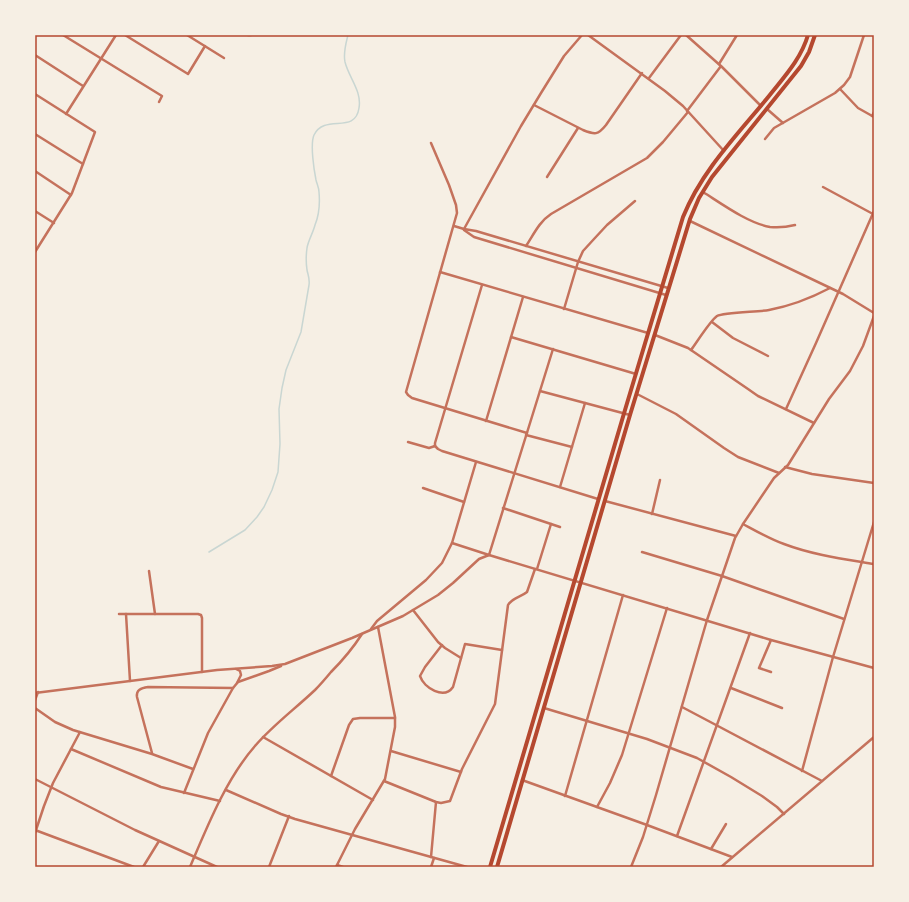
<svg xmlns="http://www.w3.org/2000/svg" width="909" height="902" font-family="Barlow,sans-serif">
  <rect width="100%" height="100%" fill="#f6efe4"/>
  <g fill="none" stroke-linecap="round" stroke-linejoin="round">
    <!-- stream -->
    <path stroke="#c9d6d2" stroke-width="1.5" d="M209,552L245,530L257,517L264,507L272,490L278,472L280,444L279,409L282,388L286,370L301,332L309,285C310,279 308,275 307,270C306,263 306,255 307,248C308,241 313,233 315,225C319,215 320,203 319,192C319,188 317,184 316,180C314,170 310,144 314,135C325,113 355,135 359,108C362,91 349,78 345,62C343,53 346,43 348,35"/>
    <!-- minor -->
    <g stroke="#c5725c" stroke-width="2.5">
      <polyline points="63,35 162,96 159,102"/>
      <polyline points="125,35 188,74 205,46"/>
      <polyline points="187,35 224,58"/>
      <polyline points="248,35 251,35"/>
      <polyline points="588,35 665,91 683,106 724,151"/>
      <polyline points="686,35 722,67 761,106"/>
      <polyline points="35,55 83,86"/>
      <polyline points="719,64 737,35"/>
      <polyline points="649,78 681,35"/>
      <polyline points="840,89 858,108 874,117"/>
      <polyline points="35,94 95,132 72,193 35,252"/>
      <path d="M534,105L583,130C595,135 598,135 606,125L642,73"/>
      <polyline points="767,109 783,123"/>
      <polyline points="687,111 721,66"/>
      <polyline points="66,114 116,35"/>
      <polyline points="872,116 874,112"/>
      <polyline points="35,134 83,164"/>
      <polyline points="765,139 774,128 835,93 844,85 850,77 864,35"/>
      <polyline points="431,143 449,185 456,205 457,213 406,392 408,395 412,398 527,433"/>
      <polyline points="35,171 71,195"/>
      <polyline points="547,177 578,128"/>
      <polyline points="823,187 873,214"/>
      <path d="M703,192C722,204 748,223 770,227C779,228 787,227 795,225"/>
      <polyline points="35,211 54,223"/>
      <polyline points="690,221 843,294 874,313"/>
      <polyline points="454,226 464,229 476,231 668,288"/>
      <polyline points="464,229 521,126 541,93 564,56 582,35"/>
      <polyline points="464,230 474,237 666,295"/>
      <path d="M526,246C534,234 539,222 551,214L647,158L663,142L688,112"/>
      <polyline points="440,272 648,333"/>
      <polyline points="564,309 578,262 583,251 594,239 607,225 635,201"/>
      <polyline points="712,322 733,338 768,356"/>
      <polyline points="655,335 688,348 748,389 758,396 814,423"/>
      <polyline points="511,337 636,374"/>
      <path d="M691,350C697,342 710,321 717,316C724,312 759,312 769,310C790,306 811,298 830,288"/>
      <polyline points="540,391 630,415"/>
      <polyline points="637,394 676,414 724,448 738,457 779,473"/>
      <polyline points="786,409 816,343 874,211"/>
      <polyline points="486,421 523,297"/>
      <polyline points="526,435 572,447"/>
      <polyline points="408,442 429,448 435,446"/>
      <polyline points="435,446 438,449 442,451 598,499"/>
      <polyline points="435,446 435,443 482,285"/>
      <polyline points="785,467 812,474 874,483"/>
      <polyline points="560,487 585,403"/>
      <polyline points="423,488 464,502"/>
      <polyline points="605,501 736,536"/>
      <polyline points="503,508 560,527"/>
      <polyline points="652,514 660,480"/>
      <path d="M743,524C756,531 770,539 784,544C813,555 844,559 874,564"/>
      <polyline points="452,543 489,555 771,640 874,668"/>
      <polyline points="642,552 722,576 844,619"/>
      <polyline points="489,555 553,349"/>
      <polyline points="537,569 551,524"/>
      <polyline points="149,571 155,614"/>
      <polyline points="413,610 438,642 445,648 461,658"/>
      <polyline points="119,614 198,614 201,615 202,618 202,672"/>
      <polyline points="126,614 130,681"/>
      <polyline points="371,629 377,621 426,580 442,563 452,543 476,462"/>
      <polyline points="771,640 759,668 771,672"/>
      <path d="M442,645L425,667L420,676C424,688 444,700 453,687L465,644L502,650"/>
      <polyline points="236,669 240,671 241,675 237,683"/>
      <polyline points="731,688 782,708"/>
      <polyline points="35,693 217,670 272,666 285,664 352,638 403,616 438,595 453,583 479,559 489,555"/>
      <polyline points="35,700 38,692"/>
      <polyline points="682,707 822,781"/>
      <polyline points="35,708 55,722 73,730 152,754 193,769"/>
      <polyline points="544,708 647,739 697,758 731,777 762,796 777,807 784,814"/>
      <polyline points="263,737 373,800"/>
      <polyline points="71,749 161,787 220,801"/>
      <polyline points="391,751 461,772"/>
      <path d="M152,753L137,697C136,690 141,688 148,687L233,688"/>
      <polyline points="802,771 833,657 874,522"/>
      <polyline points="331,776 349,725 353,719 360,718 395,718"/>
      <polyline points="35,779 135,830 217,867"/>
      <polyline points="522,780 647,825 732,857"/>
      <path d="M384,781L436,802L441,803L450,801L462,769L495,704L508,605C512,598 521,597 527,592L535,569"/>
      <polyline points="226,790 281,814 295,819 467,867"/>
      <polyline points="184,793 208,733 233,688 238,682 269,671 281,666"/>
      <polyline points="565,796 623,595"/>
      <polyline points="597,807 610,783 622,755 667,608"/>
      <polyline points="35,830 134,867"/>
      <polyline points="35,833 44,806 53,783 80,732"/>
      <polyline points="677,836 750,633"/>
      <polyline points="711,849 726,824"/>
      <polyline points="431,857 436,802"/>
      <polyline points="337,865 343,867"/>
      <polyline points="143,867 159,841"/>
      <path d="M190,867C207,827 226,779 255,746C273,725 295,709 315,690C321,684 326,678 331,672C343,660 353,648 362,634"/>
      <polyline points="269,867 289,816"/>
      <polyline points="336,867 355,829 385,779 395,727 395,717 378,627"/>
      <polyline points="431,867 434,858"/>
      <polyline points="631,867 643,837 656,795 707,620 735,538 743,524 774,478 788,465 829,399 850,371 863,346 874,316"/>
      <polyline points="721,867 874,737"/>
    </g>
    <!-- secondary -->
    <g stroke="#b5482f" stroke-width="4">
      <path d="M490,867L625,410L683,217C702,170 738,134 769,96C784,77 801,59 808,35"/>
      <polyline points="497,867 630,415 690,219 699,198 712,177 801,66 809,52 815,35"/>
    </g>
  </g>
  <!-- border -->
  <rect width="909" height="902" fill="none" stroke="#f6efe4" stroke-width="72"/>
  <rect x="36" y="36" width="837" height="830" fill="none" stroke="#b5482f" stroke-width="1.5"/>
</svg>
